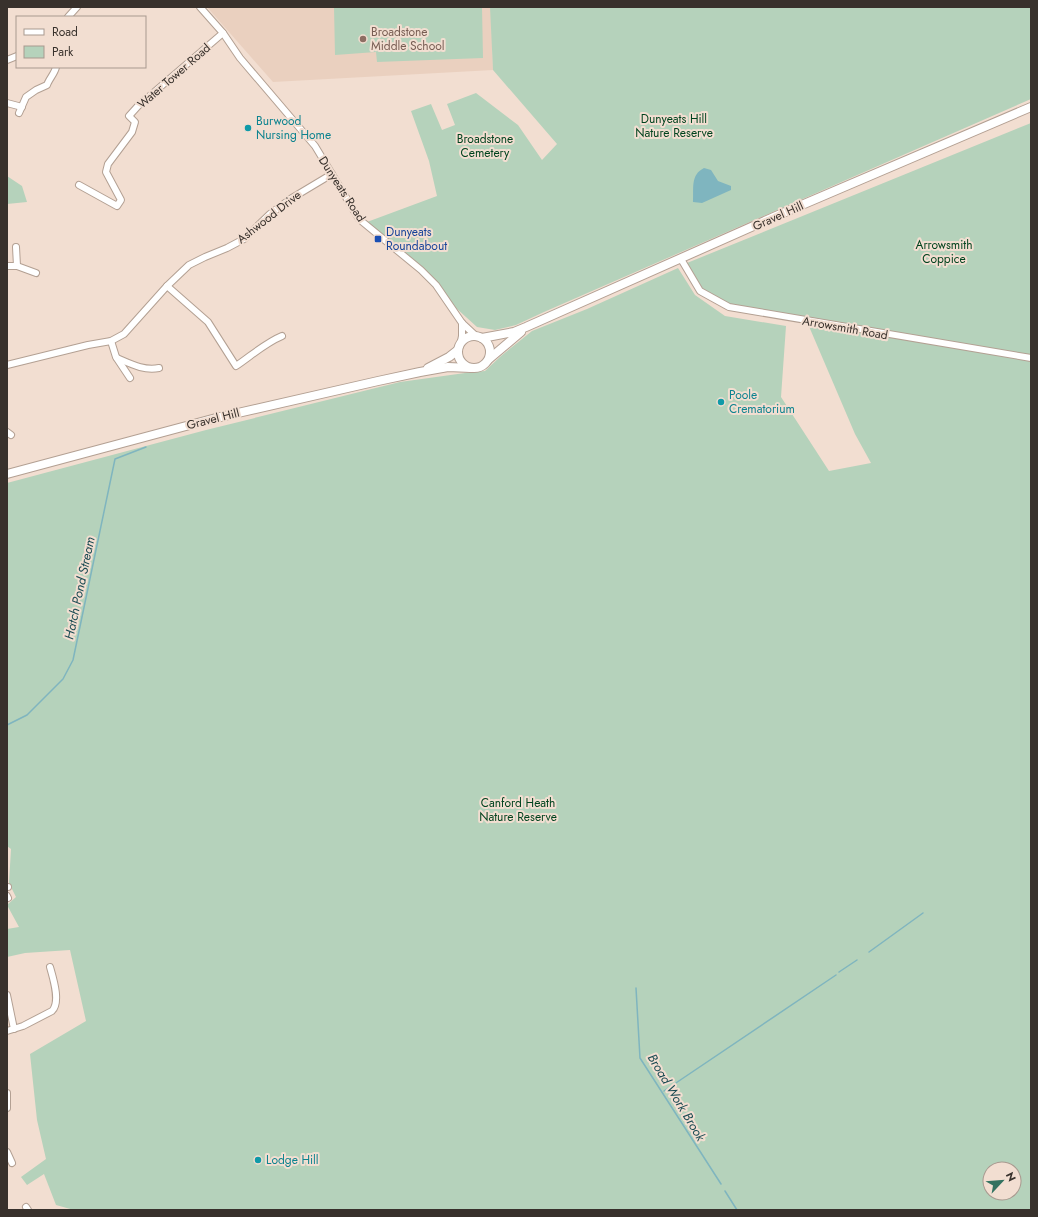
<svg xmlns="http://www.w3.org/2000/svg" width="1038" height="1217" font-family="Jost,sans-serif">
  <rect width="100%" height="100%" fill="#f2ded1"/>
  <!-- built -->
  <polygon fill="#ead0bf" points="207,7 491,7 493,70 273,82"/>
  <!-- green -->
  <g fill="#b5d2bb" fill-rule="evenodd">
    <polygon points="334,7 482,7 483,58 377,62 376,52 335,55"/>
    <polygon points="490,7 1031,7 1031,99 544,312 516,325 495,330 477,327 456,308 435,279 367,222 437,196 429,161 411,111 431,104 442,130 455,125 447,104 476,93 518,125 542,160 557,144 493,70"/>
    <path d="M1031,123V1210H74L56,1205L44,1174L27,1185L21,1177L46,1159L37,1120L30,1054L86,1021L70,950L25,953L7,957V929L19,927L7,905L16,897L9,883L11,849L7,846V483L206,430L400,382L465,373L485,371L501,356L532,331L587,309L678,268L695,295L725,316L786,326L781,397L829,471L871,463L855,434L805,317L727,304L703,289L687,263ZM990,1169H1014V1193H990Z"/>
    <polygon points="7,176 22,186 27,202 7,204"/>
  </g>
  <!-- water -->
  <path fill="#7fb5bf" d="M704,168L711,170L718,181L731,186V190L702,203L693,202C694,189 690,175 704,168Z"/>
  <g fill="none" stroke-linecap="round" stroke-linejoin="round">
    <!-- stream -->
    <g stroke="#7fb5bf" stroke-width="1.5">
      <polyline points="7,725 27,715 63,679 73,660 115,459 146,447"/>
      <polyline points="869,952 923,913"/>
      <polyline points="839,972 857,960"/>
      <polyline points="636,988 640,1058 721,1184"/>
      <polyline points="664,1091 836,975"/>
      <polyline points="725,1191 737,1210"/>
    </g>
    <!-- minor casing -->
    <g stroke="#b3a093" stroke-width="8">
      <g id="minor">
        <polyline points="200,7 223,33 240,58 315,146 359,219 421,270 436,285 462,323 477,337"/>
        <polyline points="68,17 77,7"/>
        <polyline points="7,60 17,56"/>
        <polyline points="7,103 22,107"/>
        <path d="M19,113L26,97L36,90L47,85C49,79 55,73 56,67"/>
        <polyline points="79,185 117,206 121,200 106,172 108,164 132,132 135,122 129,116 138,106 223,33"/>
        <polyline points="16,247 17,266"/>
        <polyline points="681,259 700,291 729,307 1031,358"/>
        <polyline points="7,266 17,266 36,273"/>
        <path d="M167,286L208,322L236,366C251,356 265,343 282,336"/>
        <polyline points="111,341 116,357 130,378"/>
        <polyline points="460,346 462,336 462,323"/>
        <path d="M117,358C131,364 144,371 159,368"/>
        <polyline points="7,365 88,345 111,341 124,334 167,286 189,265 205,257 227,248 244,239 270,214 292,198 332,174"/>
        <polyline points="7,432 11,435"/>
        <polyline points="7,887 8,887"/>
        <polyline points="7,896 8,898"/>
        <polyline points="7,995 14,1029"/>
        <path d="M7,1031L23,1026L52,1011C61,1002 53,978 50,967"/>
        <polyline points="7,1093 7,1108"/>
        <polyline points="7,1152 12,1163"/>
        <polyline points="26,1207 28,1210"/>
      </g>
    </g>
    <!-- major casing -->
    <g stroke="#b3a093" stroke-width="10">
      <g id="major">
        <circle cx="474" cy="352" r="16"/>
        <polyline points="482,338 514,332 526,327 776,216 1031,107"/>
        <polyline points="489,359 521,332"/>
        <polyline points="428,368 449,357 458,350"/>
        <polyline points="7,474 216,418 378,381 420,372 448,367 471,368"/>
      </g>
    </g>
    <!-- minor -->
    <use href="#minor" stroke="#fff" stroke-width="6"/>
    <!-- major -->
    <use href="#major" stroke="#fff" stroke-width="8"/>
  </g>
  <!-- markers -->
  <circle fill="#8d6e63" stroke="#f2ded1" stroke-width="1.5" cx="363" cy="39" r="4"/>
  <g fill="#0f9aa8" stroke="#f2ded1" stroke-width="1.5">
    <circle cx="248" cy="128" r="4"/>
    <circle cx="721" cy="402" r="4"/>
    <circle cx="258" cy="1160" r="4"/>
  </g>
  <rect fill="#1a4fb4" stroke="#f2ded1" stroke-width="1.5" x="374" y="235" width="8" height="8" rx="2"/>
  <g text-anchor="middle" stroke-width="4" stroke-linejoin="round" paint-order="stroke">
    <!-- education labels -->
    <g font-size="12" fill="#785e54" stroke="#f2ded1" text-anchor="start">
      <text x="371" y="36">Broadstone<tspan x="371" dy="14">Middle School</tspan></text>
    </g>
    <!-- street labels -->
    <g font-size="12" fill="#38312c" stroke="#f2ded1">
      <text transform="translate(174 76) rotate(-41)" y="4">Water Tower Road</text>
      <text transform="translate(342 189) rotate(57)" y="4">Dunyeats Road</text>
      <text transform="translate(778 216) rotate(-24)" y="4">Gravel Hill</text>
      <text transform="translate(269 217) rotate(-38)" y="4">Ashwood Drive</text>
      <text transform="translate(845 328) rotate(10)" y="4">Arrowsmith Road</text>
      <text transform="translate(213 419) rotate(-14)" y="4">Gravel Hill</text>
    </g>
    <!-- park labels -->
    <g font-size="12" fill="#00431e" stroke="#f2ded1">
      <text x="674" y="123">Dunyeats Hill<tspan x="674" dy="14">Nature Reserve</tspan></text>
      <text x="485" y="143">Broadstone<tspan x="485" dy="14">Cemetery</tspan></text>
      <text x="944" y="249">Arrowsmith<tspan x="944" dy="14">Coppice</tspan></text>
      <text x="518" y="807">Canford Heath<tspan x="518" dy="14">Nature Reserve</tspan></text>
    </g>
    <!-- culture labels -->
    <g font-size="12" fill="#0d838f" stroke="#f2ded1" text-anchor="start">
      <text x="256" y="125">Burwood<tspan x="256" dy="14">Nursing Home</tspan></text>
      <text x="729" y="399">Poole<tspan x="729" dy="14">Crematorium</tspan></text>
      <text x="266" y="1164">Lodge Hill</text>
    </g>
    <!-- transit labels -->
    <g font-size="12" fill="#164399" stroke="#f2ded1" text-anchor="start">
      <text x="386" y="236">Dunyeats<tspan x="386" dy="14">Roundabout</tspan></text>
    </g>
    <!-- water labels -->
    <g font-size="13" font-style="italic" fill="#194a52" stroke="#f2ded1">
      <text transform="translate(79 588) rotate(-78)" y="5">Hatch Pond Stream</text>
      <text transform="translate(677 1097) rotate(59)" y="5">Broad Work Brook</text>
    </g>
  </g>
  <!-- border -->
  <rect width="1038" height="1217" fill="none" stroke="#38312c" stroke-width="16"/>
  <!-- legend -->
  <rect x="16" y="16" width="130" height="52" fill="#f2ded1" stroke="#a8998f"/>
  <rect x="24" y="29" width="20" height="6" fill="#ffffff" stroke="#a8998f"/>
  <text x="52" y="36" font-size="12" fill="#38312c">Road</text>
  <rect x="24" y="46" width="20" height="12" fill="#b5d2bb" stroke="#a8998f"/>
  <text x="52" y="56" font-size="12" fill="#38312c">Park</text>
  <!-- north arrow -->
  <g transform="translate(1002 1181) rotate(64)"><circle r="19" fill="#f2ded1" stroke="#a8998f"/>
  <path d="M0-3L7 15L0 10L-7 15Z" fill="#337260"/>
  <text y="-6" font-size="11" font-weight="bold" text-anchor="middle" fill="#38312c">N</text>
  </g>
</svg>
